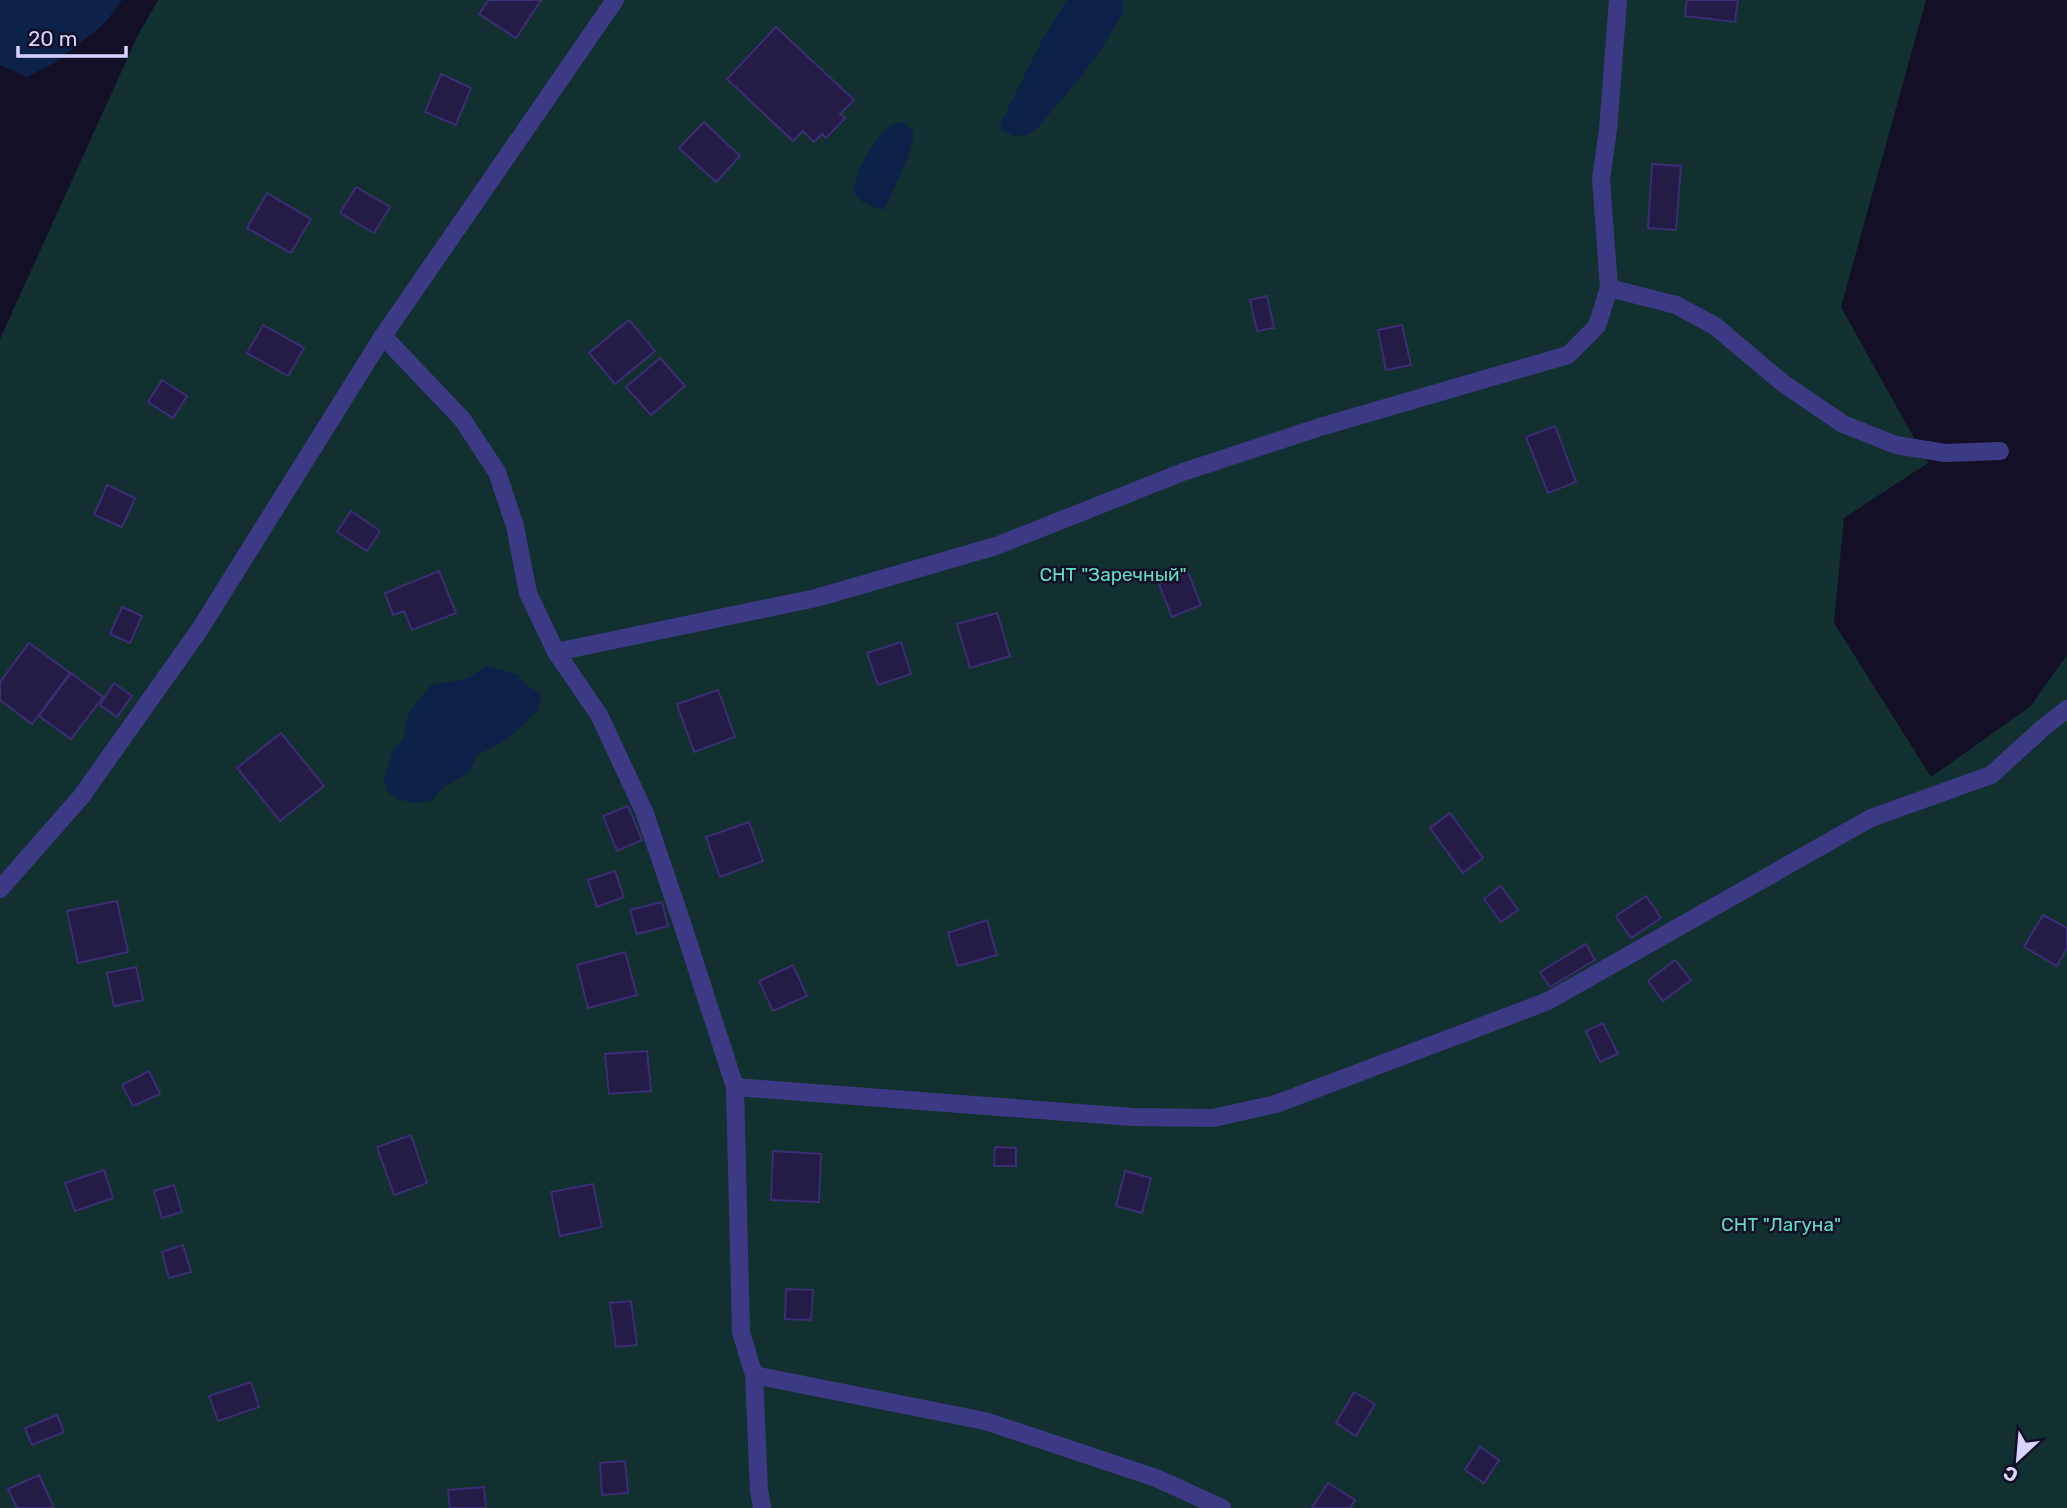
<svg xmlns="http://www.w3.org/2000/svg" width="2067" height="1508" font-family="Rubik,sans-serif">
  <rect width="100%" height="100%" fill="#130f26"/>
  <!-- green -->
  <polygon fill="#12302f" points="158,0 1926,0 1841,307 1928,463 1844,518 1834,623 1931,777 2031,706 2067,655 2067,1508 0,1508 0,339 138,35"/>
  <!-- water -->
  <g fill="#0c2248">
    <polygon points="0,0 122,0 104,24 56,62 27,77 0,65"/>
    <polygon points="1067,0 1123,0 1123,13 1100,51 1080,78 1037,128 1027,135 1014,136 1001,130 1000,125 1042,40"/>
    <path d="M901,122C905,124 911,127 913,132C917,143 890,197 884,210C877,208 863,204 858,198C844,184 877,135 890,126C893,124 897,123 901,122Z"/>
    <polygon points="485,666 517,674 529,687 539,692 541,700 537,712 506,740 477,755 469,773 443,787 433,801 416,803 397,799 387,791 384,778 394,748 403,739 408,714 431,685 469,678"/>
  </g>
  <!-- building -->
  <g fill="#241b47" stroke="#3b2d73" stroke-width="2">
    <polygon points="489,0 541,0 516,38 479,14"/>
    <polygon points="1687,0 1738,0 1735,22 1685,16"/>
    <polygon points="776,27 854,100 840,114 845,118 826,138 822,134 814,142 803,131 793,141 727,79"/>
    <polygon points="441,74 471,88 456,125 425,112"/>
    <polygon points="704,122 740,156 716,182 679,148"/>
    <polygon points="1652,164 1681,166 1676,230 1648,228"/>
    <polygon points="356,187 390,207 374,233 340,213"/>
    <polygon points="267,193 311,219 291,253 247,228"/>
    <polygon points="1267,296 1274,328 1257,331 1250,300"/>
    <polygon points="629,320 655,351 615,384 589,353"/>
    <polygon points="263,325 304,348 288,376 247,353"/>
    <polygon points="1402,325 1411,365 1386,370 1378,330"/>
    <polygon points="660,358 685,386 651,415 626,387"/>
    <polygon points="162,380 187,396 173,418 148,402"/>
    <polygon points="1555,426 1576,482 1548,493 1526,437"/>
    <polygon points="107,485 135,498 122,527 94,515"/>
    <polygon points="351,511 380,531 367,551 337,532"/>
    <polygon points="439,571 456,613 412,630 404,611 393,615 385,593"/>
    <polygon points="1188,572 1201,605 1172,617 1159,584"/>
    <polygon points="122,607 142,616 130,643 110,634"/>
    <polygon points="997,613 1010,656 970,668 957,624"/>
    <polygon points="901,642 911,674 878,685 867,653"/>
    <polygon points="29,643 70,673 32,724 0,700 0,682"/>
    <polygon points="71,673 103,697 71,739 39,716"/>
    <polygon points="114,683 132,696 117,717 100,705"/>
    <polygon points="718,690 735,737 694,752 677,704"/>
    <polygon points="281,733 324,786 280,821 237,768"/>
    <polygon points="628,806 642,840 617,851 603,816"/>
    <polygon points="1450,813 1483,858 1463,873 1430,828"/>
    <polygon points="749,822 763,861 720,877 706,837"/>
    <polygon points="615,871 624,897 597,907 588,880"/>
    <polygon points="1501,886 1518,910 1501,922 1484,899"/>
    <polygon points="1646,896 1661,918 1631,938 1616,916"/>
    <polygon points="117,901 128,952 78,963 67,911"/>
    <polygon points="662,902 668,926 637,934 630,910"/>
    <polygon points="2043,915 2067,928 2067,948 2057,966 2024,947"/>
    <polygon points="987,920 997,955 958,966 948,933"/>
    <polygon points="1586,944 1595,960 1550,987 1540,972"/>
    <polygon points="625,952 637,995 588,1008 577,965"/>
    <polygon points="1675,960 1691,980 1663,1001 1648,981"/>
    <polygon points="793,965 807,996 773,1011 759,981"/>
    <polygon points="136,967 143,1000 114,1006 107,973"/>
    <polygon points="1603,1023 1618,1054 1600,1062 1586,1031"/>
    <polygon points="647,1051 651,1091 609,1094 605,1054"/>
    <polygon points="149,1071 160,1094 133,1106 122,1085"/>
    <polygon points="411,1135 427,1183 394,1195 377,1147"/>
    <polygon points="995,1147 1016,1148 1016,1166 994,1166"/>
    <polygon points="773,1151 821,1154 819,1202 771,1200"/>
    <polygon points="104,1170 113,1198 75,1211 65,1183"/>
    <polygon points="1125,1171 1151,1178 1142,1213 1116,1206"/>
    <polygon points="593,1184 602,1227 560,1236 551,1192"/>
    <polygon points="174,1185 182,1212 162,1218 154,1191"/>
    <polygon points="183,1245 191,1272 169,1278 162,1252"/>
    <polygon points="786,1289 813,1290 811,1320 785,1319"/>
    <polygon points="631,1301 637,1345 616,1347 610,1303"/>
    <polygon points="251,1382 259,1407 218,1421 209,1396"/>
    <polygon points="1354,1392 1375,1404 1356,1436 1336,1423"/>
    <polygon points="57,1415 64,1432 32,1445 25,1428"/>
    <polygon points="1480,1447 1499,1460 1484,1483 1465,1470"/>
    <polygon points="625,1461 628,1493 602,1495 600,1463"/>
    <polygon points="39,1475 54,1508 17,1508 8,1489"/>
    <polygon points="1328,1483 1355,1500 1350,1508 1312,1508"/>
    <polygon points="484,1487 486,1508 450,1508 448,1490"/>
  </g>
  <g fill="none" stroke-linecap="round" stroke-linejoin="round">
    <!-- lane -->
    <g stroke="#3d3a85" stroke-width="18">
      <polyline points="1609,288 1676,305 1715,326 1784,384 1843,424 1896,445 1945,453 2000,451"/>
      <polyline points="383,336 462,419 497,472 515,526 528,593 556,652 599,715 644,811 682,923 735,1087 741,1332 754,1375 759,1490 762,1508"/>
      <polyline points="556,652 816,598 996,546 1183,472 1320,427 1568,355 1597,326 1609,288 1601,179 1608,130 1618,0"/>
      <polyline points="735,1087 1132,1117 1213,1118 1276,1104 1548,1001 1871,818 1991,775 2044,727 2067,709"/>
      <polyline points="754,1375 985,1421 1156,1478 1222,1508"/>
    </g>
    <!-- street -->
    <polyline stroke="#3d3a85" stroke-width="18" points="0,889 81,797 200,629 383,336 615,0"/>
  </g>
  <g text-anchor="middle" stroke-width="5" stroke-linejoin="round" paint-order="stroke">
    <!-- park labels -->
    <g font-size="19" fill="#5fe0c0" stroke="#130f26">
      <text x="1113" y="581">СНТ "Заречный"</text>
      <text x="1781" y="1231">СНТ "Лагуна"</text>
    </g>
  </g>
  <!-- north arrow -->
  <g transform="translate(2018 1459) rotate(206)" stroke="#130f26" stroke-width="5" paint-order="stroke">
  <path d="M0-5L12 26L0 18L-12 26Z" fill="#d9d4ff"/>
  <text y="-10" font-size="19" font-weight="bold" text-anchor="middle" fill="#d9d4ff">С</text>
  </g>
  <!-- scale -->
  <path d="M18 46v10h108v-10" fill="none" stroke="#d9d4ff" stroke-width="3.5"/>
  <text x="28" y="46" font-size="21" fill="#d9d4ff" stroke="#130f26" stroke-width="5" paint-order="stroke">20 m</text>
</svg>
